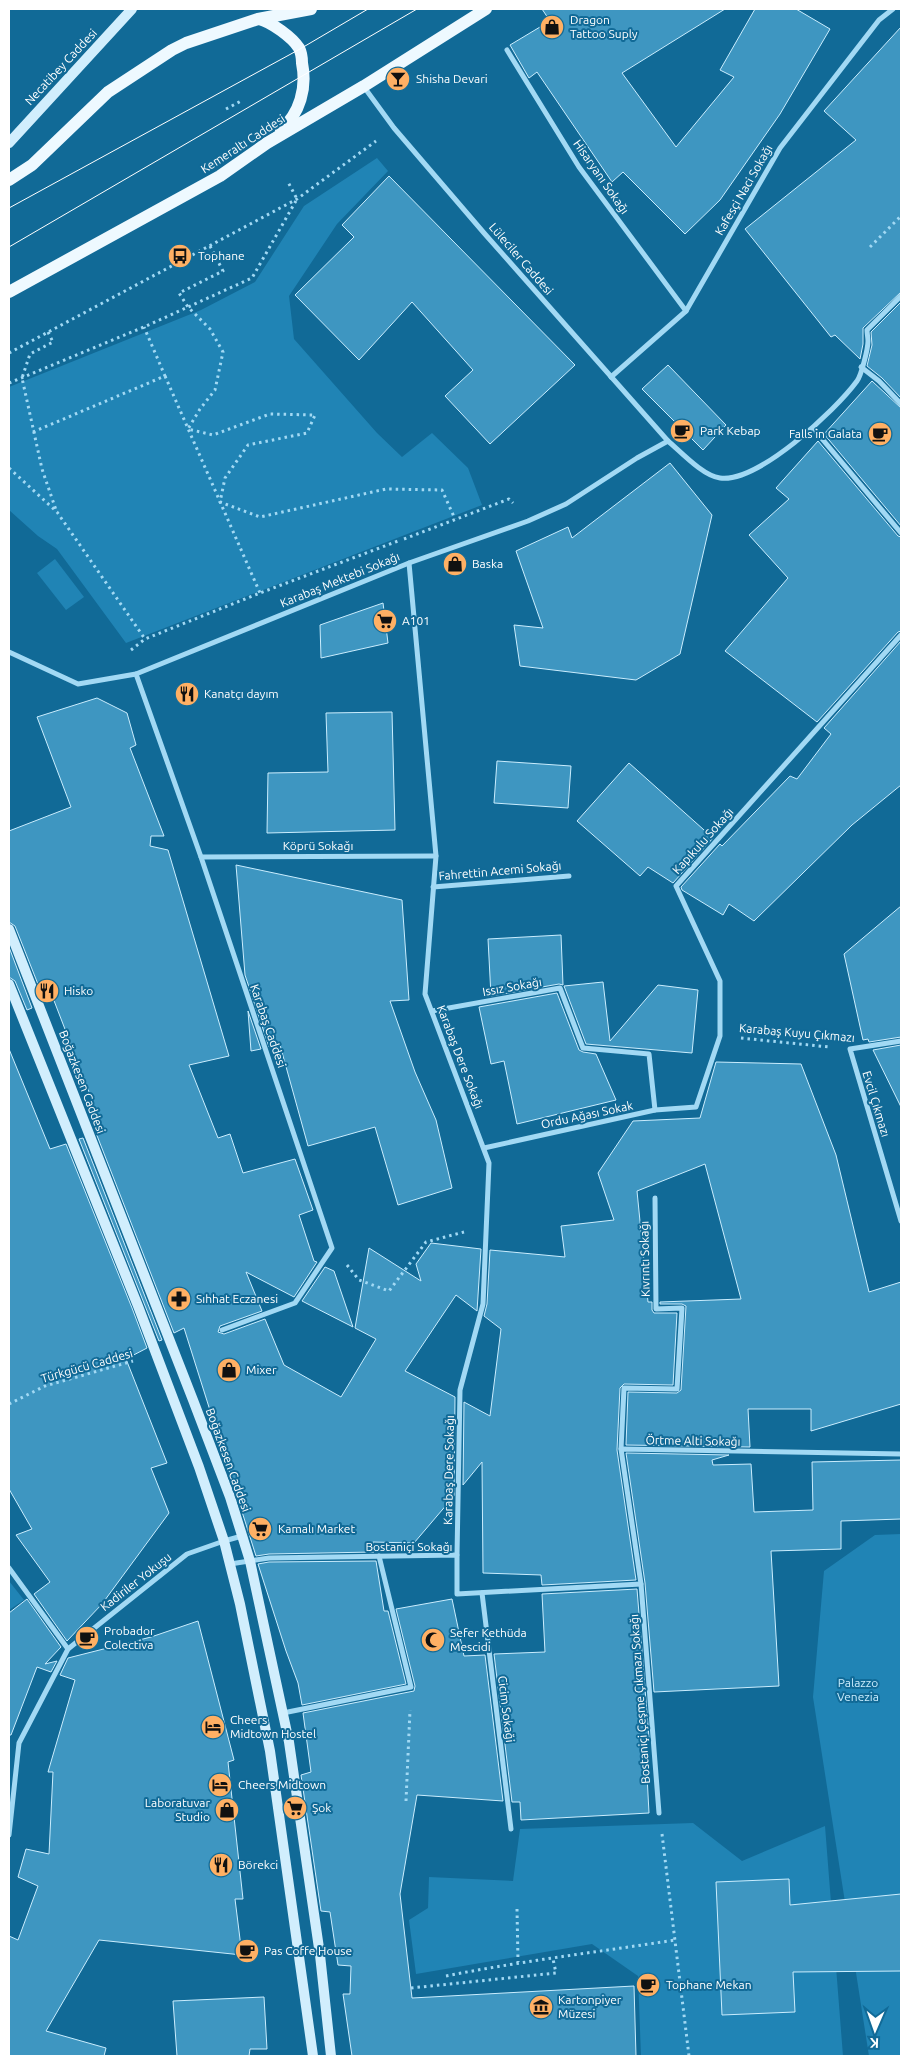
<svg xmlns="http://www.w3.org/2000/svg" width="910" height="2065" font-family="Ubuntu,sans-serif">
  <rect width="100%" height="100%" fill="#116a97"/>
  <!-- green -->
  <g fill="#2084b5">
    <polygon points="377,158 388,171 337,224 289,296 294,339 377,433 402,457 432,433 468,468 482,505 126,643 57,549 38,536 9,510 9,387 201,310 255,282 304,206"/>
    <polygon points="55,559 84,597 66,610 37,573"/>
    <polygon points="901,1534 901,2056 869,2056 813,1697 824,1571 875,1535"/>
    <polygon points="9,1581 24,1600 9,1610"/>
    <polygon points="693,1823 742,1861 825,1826 843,2056 641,2056 638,1976 592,1944 416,1974 409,1920 428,1908 429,1877 513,1881 520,1829"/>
  </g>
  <!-- building -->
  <g fill="#3e96c1" stroke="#caedfe">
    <polygon points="542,9 725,9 622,73 676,147 734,77 720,70 755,9 796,9 830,29 780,114 720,200 685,234 623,172 612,182 537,72 529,78 510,45 550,21"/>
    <polygon points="901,27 901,292 863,328 863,344 860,359 835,335 831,337 745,229 856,140 824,111"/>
    <polygon points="389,176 575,365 490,444 445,396 473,370 412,302 359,360 295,295 354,237 342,225"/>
    <polygon points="901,302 901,398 882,378 867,366 872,345 871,332"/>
    <polygon points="668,365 726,425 703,450 642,389"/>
    <polygon points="872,381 901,408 901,526 824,434"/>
    <polygon points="818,441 898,536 901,537 901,631 898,632 817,722 725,651 788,578 749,535 789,499 776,488"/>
    <polygon points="670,463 712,515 680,654 636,680 520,666 514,625 543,628 516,551 568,527 572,538"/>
    <polygon points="383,603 388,643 321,658 320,625"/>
    <polygon points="901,641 901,785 852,825 754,921 729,904 723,915 682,890 681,887 720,844 722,846 790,776 797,779 831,734 824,728"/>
    <polygon points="97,698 127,713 136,745 130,748 164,836 151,836 150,846 168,850 229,1056 189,1065 218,1138 230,1134 243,1173 295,1159 313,1210 299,1215 314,1261 317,1262 294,1297 246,1272 262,1311 220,1326 218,1332 224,1334 265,1319 284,1365 341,1397 376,1339 355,1328 369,1248 421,1281 416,1264 431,1243 481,1249 477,1311 456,1295 405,1371 455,1397 454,1496 414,1543 373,1542 374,1552 269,1554 256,1556 184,1328 174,1333 96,1133 101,1132 88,1089 53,998 45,1002 15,926 9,922 9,831 71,807 37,717"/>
    <polygon points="392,712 395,830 267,833 268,773 328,772 326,713"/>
    <polygon points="497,761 571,766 568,808 494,803"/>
    <polygon points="629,763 713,838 673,883 648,867 640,876 577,821"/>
    <polygon points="236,865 402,900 409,1000 390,1001 415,1072 436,1120 452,1188 398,1205 375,1127 308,1146 280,1045 269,1047 245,975"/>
    <polygon points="901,906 901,1037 869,1042 868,1039 863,1040 844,954"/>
    <polygon points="561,935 563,985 559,984 491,996 488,939"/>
    <polygon points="9,947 32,1008 27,1010 15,981 9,977"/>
    <polygon points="603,982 610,1041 658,985 698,990 692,1053 586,1044 564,986"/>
    <polygon points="557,993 579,1050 583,1052 596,1054 616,1100 517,1124 504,1061 491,1064 479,1007"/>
    <polygon points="248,1011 261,1049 251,1051"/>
    <polygon points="901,1045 901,1107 873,1050"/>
    <polygon points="9,1049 50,1149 66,1144 132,1308 147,1348 126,1359 167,1463 151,1468 169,1513 102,1604 67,1641 34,1594 50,1582 16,1535 32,1529 9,1489"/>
    <polygon points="716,1062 801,1064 836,1155 869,1292 901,1282 901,1404 811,1431 811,1409 748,1409 750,1447 626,1445 628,1392 677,1393 681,1390 686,1306 682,1304 660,1304 660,1302 741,1299 705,1164 637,1191 648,1302 652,1302 652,1310 654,1313 677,1313 673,1385 624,1384 620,1388 617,1450 636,1580 542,1585 541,1575 483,1573 482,1462 463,1485 464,1402 490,1416 501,1329 484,1316 487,1304 490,1250 565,1257 561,1226 614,1220 598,1173 633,1121 700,1118"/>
    <polygon points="83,1138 162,1340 159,1341 79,1139"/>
    <polygon points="325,1267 334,1271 353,1327 302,1301"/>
    <polygon points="626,1453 729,1455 712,1460 713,1465 751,1464 754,1512 813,1510 812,1462 901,1460 901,1519 841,1521 841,1549 771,1551 779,1686 654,1692 645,1583"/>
    <polygon points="376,1561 384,1611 388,1611 406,1684 302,1705 298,1683 286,1651 258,1564 269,1562"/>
    <polygon points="637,1589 649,1738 645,1738 649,1813 521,1820 520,1802 512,1802 494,1654 545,1652 542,1594"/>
    <polygon points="27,1599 61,1647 45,1664 57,1661 51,1672 37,1667 11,1735 9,1735 9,1613"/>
    <polygon points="452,1599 464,1656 485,1655 503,1801 417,1795 400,1894 412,1998 634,1986 636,2056 352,2056 343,1994 350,1994 351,1966 338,1965 330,1912 321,1911 301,1775 311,1772 303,1713 414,1691 415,1686 396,1609"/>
    <polygon points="198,1621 234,1760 228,1762 243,1899 235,1899 242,1955 99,1940 46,2031 106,2048 104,2056 9,2056 9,1936 18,1940 38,1886 18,1877 26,1849 49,1854 53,1772 48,1772 75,1680 60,1675 68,1658 151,1637"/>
    <polygon points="789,1879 790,1905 901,1894 901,1971 793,1972 795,2012 722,2015 716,1882"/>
    <polygon points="264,1997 267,2049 250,2049 249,2056 177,2056 173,2001"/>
  </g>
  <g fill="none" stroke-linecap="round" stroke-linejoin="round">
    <!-- path -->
    <g stroke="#a2d9f4" stroke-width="3" stroke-dasharray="2.5 4" stroke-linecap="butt">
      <polyline points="226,109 243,100"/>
      <polyline points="210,246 223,271 179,293 188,307 210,329 223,352 215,390 200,409 188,429 213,435 270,414 315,415 307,433 248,445 225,478 220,502 260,517 386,489 442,490 455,519"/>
      <polyline points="870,247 901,216"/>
      <polyline points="48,332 53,342 30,354 22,378 42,469 56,510"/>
      <polyline points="9,353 297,199 376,141"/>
      <polyline points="165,376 260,593"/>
      <polyline points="9,383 144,327 252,278 297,199 288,182"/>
      <polyline points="33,432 165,376 144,327"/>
      <polyline points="9,468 57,512 145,639"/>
      <polyline points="404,539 509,499 513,503"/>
      <polyline points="131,650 145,639 260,593 398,541"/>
      <polyline points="741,1038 829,1047"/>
      <polyline points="347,1265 359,1280 389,1291 426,1242 464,1232"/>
      <polyline points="9,1404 45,1386 133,1361"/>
      <polyline points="406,1801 410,1710"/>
      <polyline points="662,1834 689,2056"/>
      <polyline points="517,1909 518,1962"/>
      <path d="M446,1976C522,1961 598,1952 675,1940"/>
      <polyline points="411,1988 556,1973 553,1959"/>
    </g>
    <!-- street -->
    <g stroke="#a2d9f4" stroke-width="5">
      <polyline points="507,50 579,167 686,311"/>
      <path d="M364,87L394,128L484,233L668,441C681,452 703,476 720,478C758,483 835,411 857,381C861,376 868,349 868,341C868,338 867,333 867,330L901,296"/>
      <polyline points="861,367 879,381 901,404"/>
      <polyline points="611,377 686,311 780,148 879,20 893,9"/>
      <polyline points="813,428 901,533"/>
      <polyline points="409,563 436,856 425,994 489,1163 483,1304 460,1390 457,1555"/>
      <polyline points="9,652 78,684 136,674 409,563 528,521 566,504 637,458 668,441"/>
      <polyline points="136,674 201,857 332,1248 295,1303 222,1330"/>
      <polyline points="201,857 436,856"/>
      <polyline points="433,887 569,876"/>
      <polyline points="432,1011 560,988 583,1048 649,1054 655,1110"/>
      <polyline points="901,1041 850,1049 901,1221"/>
      <polyline points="484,1148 655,1110 696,1107 720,1036 720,981 676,886 901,635"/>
      <polyline points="621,1449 624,1388 677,1389 682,1308 656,1309 655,1198"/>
      <polyline points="230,1564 269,1558 457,1555 457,1594 641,1584"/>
      <polyline points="9,1568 68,1649"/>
      <polyline points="482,1593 511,1829"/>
      <polyline points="283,1713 411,1687 379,1556"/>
      <polyline points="659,1813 641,1584 621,1449 901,1454"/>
      <polyline points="9,1835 19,1743 68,1649 187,1554 224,1541 242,1536"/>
    </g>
    <!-- secondary -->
    <g stroke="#d1eefd" stroke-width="10">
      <polyline points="9,143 132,9"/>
      <polyline points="9,929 193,1400 230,1497 250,1561 289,1742 320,1955 331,2056"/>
      <polyline points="9,984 138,1306 199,1467 224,1541 240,1604 270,1751 313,2056"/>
    </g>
    <!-- primary -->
    <g stroke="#eef9ff" stroke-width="12">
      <path d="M259,19C271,22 292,37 299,48C301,52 302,59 302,63C307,88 300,113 281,130"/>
      <polyline points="9,180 32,165 108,92 172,50 186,43 258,19 311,9"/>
      <polyline points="9,292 220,176 267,143 364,86 486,9"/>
    </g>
    <!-- tram -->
    <g stroke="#fff" stroke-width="1">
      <polyline points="9,208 300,49 368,9"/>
      <polyline points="9,247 417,9"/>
    </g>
  </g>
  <!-- icons -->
  <defs>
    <g id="shop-disc" transform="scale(1.25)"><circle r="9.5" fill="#ffb064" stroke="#116a97"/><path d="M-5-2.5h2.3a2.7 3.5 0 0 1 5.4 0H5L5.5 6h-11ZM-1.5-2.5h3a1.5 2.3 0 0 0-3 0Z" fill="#111"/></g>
    <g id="bar-disc" transform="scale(1.25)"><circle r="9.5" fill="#ffb064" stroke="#116a97"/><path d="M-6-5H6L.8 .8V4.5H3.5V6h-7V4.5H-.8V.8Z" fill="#111"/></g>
    <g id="bus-disc" transform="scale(1.25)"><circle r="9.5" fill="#ffb064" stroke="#116a97"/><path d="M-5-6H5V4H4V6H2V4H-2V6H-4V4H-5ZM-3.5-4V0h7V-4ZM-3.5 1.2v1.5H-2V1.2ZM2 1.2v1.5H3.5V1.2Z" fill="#111"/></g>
    <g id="cafe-disc" transform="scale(1.25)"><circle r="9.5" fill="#ffb064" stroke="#116a97"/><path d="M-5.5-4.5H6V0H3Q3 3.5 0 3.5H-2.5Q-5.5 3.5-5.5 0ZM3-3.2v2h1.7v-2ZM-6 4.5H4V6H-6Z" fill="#111"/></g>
    <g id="supermarket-disc" transform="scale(1.25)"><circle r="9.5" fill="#ffb064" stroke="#116a97"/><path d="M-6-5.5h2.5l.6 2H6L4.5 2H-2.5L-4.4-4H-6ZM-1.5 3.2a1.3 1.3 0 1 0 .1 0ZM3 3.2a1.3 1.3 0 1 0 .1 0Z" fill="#111"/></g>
    <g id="restaurant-disc" transform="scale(1.25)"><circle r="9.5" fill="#ffb064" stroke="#116a97"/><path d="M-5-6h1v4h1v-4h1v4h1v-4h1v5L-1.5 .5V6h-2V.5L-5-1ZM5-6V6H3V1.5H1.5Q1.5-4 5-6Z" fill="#111"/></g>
    <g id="pharmacy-disc" transform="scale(1.25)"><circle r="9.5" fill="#ffb064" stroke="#116a97"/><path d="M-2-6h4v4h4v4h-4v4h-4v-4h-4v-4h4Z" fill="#111"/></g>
    <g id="mosque-disc" transform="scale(1.25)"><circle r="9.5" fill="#ffb064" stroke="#116a97"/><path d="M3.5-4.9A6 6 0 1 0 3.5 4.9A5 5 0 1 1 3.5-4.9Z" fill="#111"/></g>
    <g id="hotel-disc" transform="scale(1.25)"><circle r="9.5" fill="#ffb064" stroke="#116a97"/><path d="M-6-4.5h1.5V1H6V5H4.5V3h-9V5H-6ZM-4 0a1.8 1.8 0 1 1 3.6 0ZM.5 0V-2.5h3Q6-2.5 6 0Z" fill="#111"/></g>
    <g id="museum-disc" transform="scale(1.25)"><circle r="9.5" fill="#ffb064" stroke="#116a97"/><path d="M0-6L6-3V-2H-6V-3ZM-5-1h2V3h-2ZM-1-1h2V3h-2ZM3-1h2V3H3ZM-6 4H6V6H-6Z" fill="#111"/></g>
  </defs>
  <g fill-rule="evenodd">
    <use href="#shop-disc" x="552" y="27"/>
    <use href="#bar-disc" x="398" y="79"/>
    <use href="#bus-disc" x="180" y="256"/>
    <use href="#cafe-disc" x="682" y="431"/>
    <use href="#cafe-disc" x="880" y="434"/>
    <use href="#shop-disc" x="455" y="564"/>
    <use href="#supermarket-disc" x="385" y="621"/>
    <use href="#restaurant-disc" x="187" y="694"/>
    <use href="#restaurant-disc" x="47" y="991"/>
    <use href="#pharmacy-disc" x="179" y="1299"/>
    <use href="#shop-disc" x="229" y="1370"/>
    <use href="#supermarket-disc" x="260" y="1529"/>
    <use href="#cafe-disc" x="87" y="1638"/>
    <use href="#mosque-disc" x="433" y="1640"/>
    <use href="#hotel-disc" x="213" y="1727"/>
    <use href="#hotel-disc" x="220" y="1785"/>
    <use href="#supermarket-disc" x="295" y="1808"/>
    <use href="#shop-disc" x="227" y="1810"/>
    <use href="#restaurant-disc" x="221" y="1865"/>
    <use href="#cafe-disc" x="247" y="1951"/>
    <use href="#cafe-disc" x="648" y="1985"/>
    <use href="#museum-disc" x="541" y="2007"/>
  </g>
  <g text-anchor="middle" stroke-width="4" stroke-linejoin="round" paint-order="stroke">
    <!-- poi labels -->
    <g font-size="12" fill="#fff" stroke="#116a97" text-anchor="start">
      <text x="570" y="24">Dragon<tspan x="570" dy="14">Tattoo Suply</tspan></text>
      <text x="416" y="83">Shisha Devari</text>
      <text x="198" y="260">Tophane</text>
      <text x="700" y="435">Park Kebap</text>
      <text x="862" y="438" text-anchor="end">Falls in Galata</text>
      <text x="472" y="568">Baska</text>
      <text x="402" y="625">A101</text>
      <text x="204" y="698">Kanatçı dayım</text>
      <text x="64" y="995">Hisko</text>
      <text x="196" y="1303">Sıhhat Eczanesi</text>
      <text x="246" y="1374">Mixer</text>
      <text x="278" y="1533">Kamalı Market</text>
      <text x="104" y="1635">Probador<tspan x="104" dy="14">Colectiva</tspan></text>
      <text x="450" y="1637">Sefer Kethüda<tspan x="450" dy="14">Mescidi</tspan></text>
      <text x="230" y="1724">Cheers<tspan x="230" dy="14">Midtown Hostel</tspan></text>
      <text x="238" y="1789">Cheers Midtown</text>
      <text x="210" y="1807" text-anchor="end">Laboratuvar<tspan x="210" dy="14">Studio</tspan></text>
      <text x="312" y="1812">Şok</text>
      <text x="238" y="1869">Börekci</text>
      <text x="264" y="1955">Pas Coffe House</text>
      <text x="666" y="1989">Tophane Mekan</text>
      <text x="558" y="2004">Kartonpiyer<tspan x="558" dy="14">Müzesi</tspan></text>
    </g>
    <!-- street labels -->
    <g font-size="12" fill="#fff" stroke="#116a97">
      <text transform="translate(61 67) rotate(-47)" y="4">Necatibey Caddesi</text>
      <text transform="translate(243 144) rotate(-33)" y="4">Kemeraltı Caddesi</text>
      <text transform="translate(601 177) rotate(55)" y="4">Hisaryanı Sokağı</text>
      <text transform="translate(744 190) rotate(-60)" y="4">Kafesçi Naci Sokağı</text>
      <text transform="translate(521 259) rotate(49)" y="4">Lüleciler Caddesi</text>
      <text transform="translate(340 580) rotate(-22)" y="4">Karabaş Mektebi Sokağı</text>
      <text transform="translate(703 841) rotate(-48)" y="4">Kapıkulu Sokağı</text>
      <text x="318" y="850">Köprü Sokağı</text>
      <text transform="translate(500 871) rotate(-5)" y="4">Fahrettin Acemi Sokağı</text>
      <text transform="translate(512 987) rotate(-10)" y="4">Issız Sokağı</text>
      <text transform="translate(268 1026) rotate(71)" y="4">Karabaş Caddesi</text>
      <text transform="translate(797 1033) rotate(5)" y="4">Karabaş Kuyu Çıkmazı</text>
      <text transform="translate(460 1057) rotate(69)" y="4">Karabaş Dere Sokağı</text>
      <text transform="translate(82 1082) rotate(69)" y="4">Boğazkesen Caddesi</text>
      <text transform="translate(876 1104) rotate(73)" y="4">Evcil Çıkmazı</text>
      <text transform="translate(587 1115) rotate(-12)" y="4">Ordu Ağası Sokak</text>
      <text transform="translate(645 1259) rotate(-91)" y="4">Kıvrıntı Sokağı</text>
      <text transform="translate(87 1366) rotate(-16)" y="4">Türkgücü Caddesi</text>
      <text transform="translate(693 1441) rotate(1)" y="4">Örtme Alti Sokağı</text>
      <text transform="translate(228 1460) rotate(70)" y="4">Boğazkesen Caddesi</text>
      <text transform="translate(449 1470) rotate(-89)" y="4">Karabaş Dere Sokağı</text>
      <text x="409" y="1551">Bostaniçi Sokağı</text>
      <text transform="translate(136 1582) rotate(-38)" y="4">Kadiriler Yokuşu</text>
      <text transform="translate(640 1699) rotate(-94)" y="4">Bostaniçi Çeşme Çıkmazı Sokağı</text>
      <text transform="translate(506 1709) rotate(83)" y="4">Cicim Sokaği</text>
    </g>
    <!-- park labels -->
    <g font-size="12" fill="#caedfe" stroke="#116a97">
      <text x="858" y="1687">Palazzo<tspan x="858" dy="14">Venezia</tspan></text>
    </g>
  </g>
  <!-- border -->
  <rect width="910" height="2065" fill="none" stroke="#ffffff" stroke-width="20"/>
  <!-- north arrow -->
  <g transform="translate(875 2030) rotate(182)" stroke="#116a97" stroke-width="4" paint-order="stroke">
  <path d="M0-4L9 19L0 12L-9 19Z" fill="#ffffff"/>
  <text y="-8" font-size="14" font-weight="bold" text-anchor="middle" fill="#ffffff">K</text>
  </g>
</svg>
